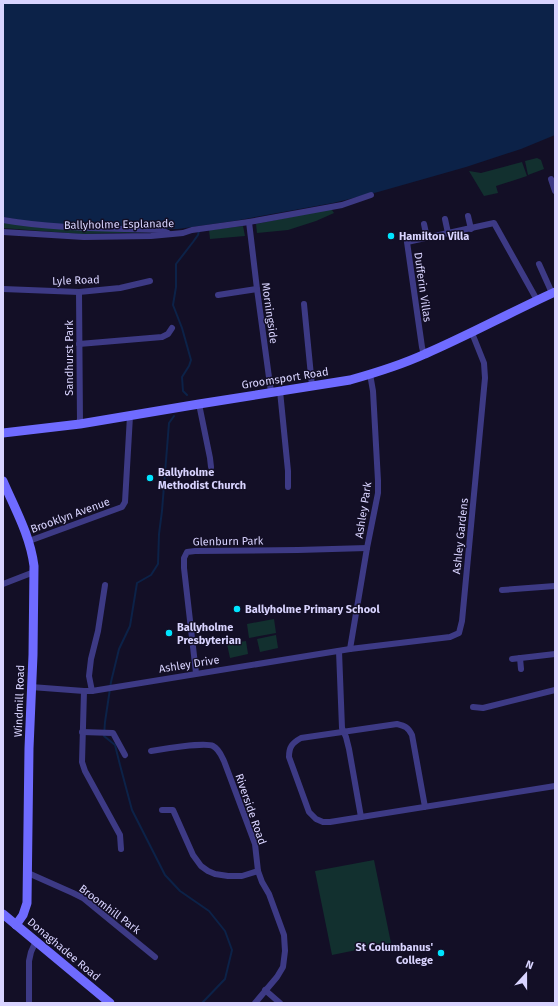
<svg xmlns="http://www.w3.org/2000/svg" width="558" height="1006" font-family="'Fira Sans',sans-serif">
  <rect width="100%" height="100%" fill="#130f26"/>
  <!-- green -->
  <g fill="#12302f">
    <polygon points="537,158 541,160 544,169 528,175 525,161"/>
    <polygon points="522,162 527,176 496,186 498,193 484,196 469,171 481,173"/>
    <polygon points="330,209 332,210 334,213 316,221 288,230 257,233 256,224"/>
    <polygon points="3,220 160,232 80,234 3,228"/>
    <polygon points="243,226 245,236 210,239 209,230"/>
    <polygon points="274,619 276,633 249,638 247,624"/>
    <polygon points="276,635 278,648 260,652 257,639"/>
    <polygon points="246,641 248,654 230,658 227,644"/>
    <polygon points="374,860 391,943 332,955 315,871"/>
  </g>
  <!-- water -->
  <polygon fill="#0c2248" points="3,3 555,3 555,135 521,149 466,167 378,192 333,203 234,221 178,229 162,229 43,224 3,217"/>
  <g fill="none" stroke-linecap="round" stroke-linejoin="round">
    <!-- stream -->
    <g stroke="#0c2248" stroke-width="2">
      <polyline points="187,395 183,391 182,377 189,366 191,360 182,328 173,305 176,287 176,264 193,242 198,235 199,231"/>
      <polyline points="174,416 169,423 162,511 159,534 158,564 151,575 137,583 130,626 119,649 111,682 105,722 104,736 115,745 120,765 132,810 165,875 180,891 209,911 225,931 232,950 225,979 202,1003"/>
    </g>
    <!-- street -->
    <g stroke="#3d3a85" stroke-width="6">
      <polyline points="551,179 555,191"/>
      <polyline points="468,216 471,229"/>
      <polyline points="445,219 448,233"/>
      <path d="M3,220C55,229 108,228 161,230L168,233"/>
      <polyline points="249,222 257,289 271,392"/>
      <polyline points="424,224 427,238"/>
      <polyline points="3,232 84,237 151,236 183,233 192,230 249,222 342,205 371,195"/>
      <polyline points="539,264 552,293"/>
      <polyline points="3,289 79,292 120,288 150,281"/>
      <polyline points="79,292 80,424"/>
      <polyline points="218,295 257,289"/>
      <polyline points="304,304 312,386"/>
      <polyline points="79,344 162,337 168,334 172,328"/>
      <polyline points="424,355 422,347 407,242 494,223 537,300"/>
      <polyline points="280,391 288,471 288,487"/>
      <polyline points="199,404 210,458 211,467"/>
      <polyline points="29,541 122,507 125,502 130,416"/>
      <polyline points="3,584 34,572"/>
      <polyline points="502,590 555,586"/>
      <polyline points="350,649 367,548 378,493 378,481 373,391 370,374"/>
      <polyline points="339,651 342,728 346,737 349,749 361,817"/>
      <polyline points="520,658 521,669"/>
      <polyline points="512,659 555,654"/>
      <polyline points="196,673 184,568 184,558 187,552 195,551 298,550 367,548"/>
      <polyline points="31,687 84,691 92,691 350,649 450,637 459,633 462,621 485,378 484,363 472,333"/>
      <polyline points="84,691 82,762 85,771 120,835 121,849"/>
      <polyline points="92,691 89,676 91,659 98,631 105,585"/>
      <polyline points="473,707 483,708 555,690"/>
      <polyline points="82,732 113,733 125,755"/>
      <path d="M151,751C162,749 205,742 213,746C219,749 221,755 224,761L255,844L258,871L262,882L269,894L284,935L285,951L283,967L277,977L255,1003"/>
      <path d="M425,807L412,735C408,727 405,726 397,724L301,738C292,743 289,747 289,757L309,812L316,819L323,822H330L555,786"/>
      <polyline points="162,810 173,810 193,855 201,866 208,871 215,874 228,876 242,876 258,871"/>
      <polyline points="28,873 73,893 83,898 155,957"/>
      <polyline points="265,990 280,1003"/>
      <polyline points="29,1003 29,961 31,952 36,941"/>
    </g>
    <!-- secondary -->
    <g stroke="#6f6bff" stroke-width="9">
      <path d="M3,433L80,424L199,404L350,380C375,373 401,365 425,354C469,335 511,312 555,292"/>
      <path d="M3,481C15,509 30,535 34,566L33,655L29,748L27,903L23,915L16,925"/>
      <polyline points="3,914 110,1003"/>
    </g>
  </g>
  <!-- markers -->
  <g fill="#00e5ff" stroke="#130f26" stroke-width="1.5">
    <circle cx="391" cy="236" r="4"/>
    <circle cx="150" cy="478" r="4"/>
    <circle cx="237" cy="609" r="4"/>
    <circle cx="169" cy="633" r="4"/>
    <circle cx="441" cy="953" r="4"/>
  </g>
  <g text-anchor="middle" stroke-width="3" stroke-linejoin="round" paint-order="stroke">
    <!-- street labels -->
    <g font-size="11" fill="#d9d4ff" stroke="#130f26">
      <text transform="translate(119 224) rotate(-1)" y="4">Ballyholme Esplanade</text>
      <text transform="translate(76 280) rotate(-2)" y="4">Lyle Road</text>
      <text transform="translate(423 287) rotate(82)" y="4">Dufferin Villas</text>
      <text transform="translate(270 313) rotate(82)" y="4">Morningside</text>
      <text transform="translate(69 358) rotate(-90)" y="4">Sandhurst Park</text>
      <text transform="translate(285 378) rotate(-9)" y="4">Groomsport Road</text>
      <text transform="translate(363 510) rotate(-81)" y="4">Ashley Park</text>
      <text transform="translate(70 515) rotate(-20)" y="4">Brooklyn Avenue</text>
      <text transform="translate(460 536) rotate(-84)" y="4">Ashley Gardens</text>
      <text transform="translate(228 541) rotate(-1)" y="4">Glenburn Park</text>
      <text transform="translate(189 664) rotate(-9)" y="4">Ashley Drive</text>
      <text transform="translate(19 701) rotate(-88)" y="4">Windmill Road</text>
      <text transform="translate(251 809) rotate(71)" y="4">Riverside Road</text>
      <text transform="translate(110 909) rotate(37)" y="4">Broomhill Park</text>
      <text transform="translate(64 949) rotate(40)" y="4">Donaghadee Road</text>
    </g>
    <!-- poi labels -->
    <g font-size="11" font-weight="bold" fill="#d9d4ff" stroke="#130f26" text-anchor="start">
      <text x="399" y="240">Hamilton Villa</text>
      <text x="158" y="476">Ballyholme<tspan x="158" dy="13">Methodist Church</tspan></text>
      <text x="245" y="613">Ballyholme Primary School</text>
      <text x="177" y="631">Ballyholme<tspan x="177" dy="13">Presbyterian</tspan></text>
      <text x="433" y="951" text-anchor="end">St Columbanus'<tspan x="433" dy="13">College</tspan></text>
    </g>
  </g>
  <!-- border -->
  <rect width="558" height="1006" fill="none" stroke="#d9d4ff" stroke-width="8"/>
  <!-- north arrow -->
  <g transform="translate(526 974) rotate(21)" stroke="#130f26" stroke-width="3" paint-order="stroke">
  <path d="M0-3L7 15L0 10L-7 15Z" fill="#d9d4ff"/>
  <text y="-6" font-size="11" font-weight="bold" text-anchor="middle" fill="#d9d4ff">N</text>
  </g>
</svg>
